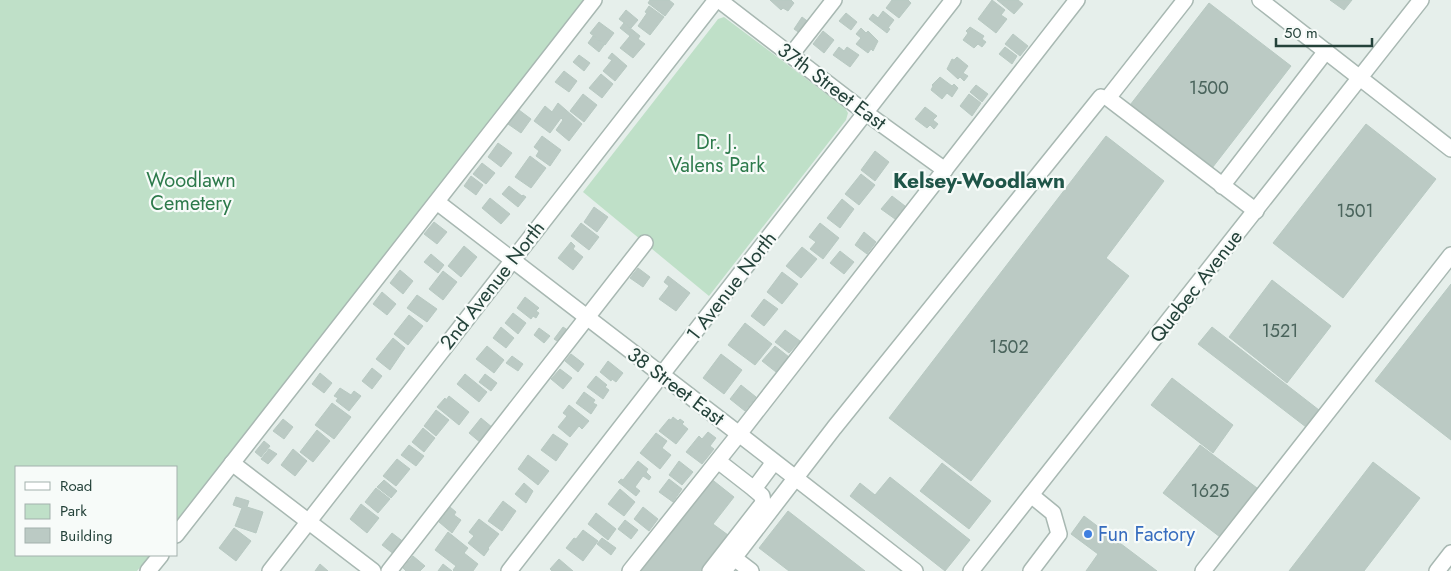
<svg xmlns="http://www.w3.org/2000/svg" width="1451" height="571" font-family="Jost,sans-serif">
  <rect width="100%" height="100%" fill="#e6efeb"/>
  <!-- green -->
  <g fill="#bfe0c8">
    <polygon points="0,0 585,0 176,521 176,467 16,467 16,555 150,555 137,571 0,571"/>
    <polygon points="724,17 845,108 848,113 846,120 709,296 583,192 715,23 718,19"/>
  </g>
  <!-- building -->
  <g fill="#bbcac4" stroke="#b8c9c2">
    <polygon points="650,0 669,0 674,4 665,16 648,3"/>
    <polygon points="770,0 791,0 794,3 788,11 783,8 781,10"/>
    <polygon points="892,0 908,0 911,3 899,18 886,8"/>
    <polygon points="992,0 1005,10 1001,15 1007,19 996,33 978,19"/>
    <polygon points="997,0 1018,0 1023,4 1014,14"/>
    <polygon points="1330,0 1352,0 1344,10"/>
    <polygon points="1209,3 1291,66 1209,172 1127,109"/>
    <polygon points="649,6 664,17 650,35 638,26 647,13 645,12"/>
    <polygon points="626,10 638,20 631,28 619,19"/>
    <polygon points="883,11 894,20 888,28 890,29 887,33 869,19 873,14 878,18"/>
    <polygon points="846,13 857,22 851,30 839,21"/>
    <polygon points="802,17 810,23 801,34 794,29"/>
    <polygon points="599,22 614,33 605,45 590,33"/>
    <polygon points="624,23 640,36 638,39 645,44 633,58 620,48 630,36 620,28"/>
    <polygon points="970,27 984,36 982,39 986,42 982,47 978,44 974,48 963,40 968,33 966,31"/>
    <polygon points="861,28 866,33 868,31 878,41 873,51 871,49 868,53 856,44 861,38 856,34"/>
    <polygon points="823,31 834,40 824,53 813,44"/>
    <polygon points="1013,34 1028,46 1020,56 1005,44"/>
    <polygon points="593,36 604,45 599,52 588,43"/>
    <polygon points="839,47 844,51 847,47 859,55 850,67 833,55"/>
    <polygon points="1005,47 1017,56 1012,64 999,54"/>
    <polygon points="612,53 627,66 615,81 603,71 612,60 608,58"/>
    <polygon points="579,55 590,63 584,71 573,62"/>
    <polygon points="957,57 968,66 963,73 968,76 964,81 960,77 958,79 947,69 952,59 954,60"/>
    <polygon points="564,71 577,81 569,92 555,82"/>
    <polygon points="601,74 613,84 602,98 589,88"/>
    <polygon points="940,77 952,86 954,84 958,88 952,97 947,93 942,99 931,90 933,86 932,85"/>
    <polygon points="976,85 988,94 982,102 970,92"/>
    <polygon points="583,94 597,105 584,122 570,111"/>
    <polygon points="969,94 981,103 972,116 960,106"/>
    <polygon points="558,103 582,124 569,141 556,130 563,120 561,118 550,133 534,121 545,106 552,112"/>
    <polygon points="925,107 937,116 933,120 938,124 934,129 930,125 927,128 915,119"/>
    <polygon points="519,110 531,119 521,133 508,124"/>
    <polygon points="1366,124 1436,179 1343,298 1273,243"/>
    <polygon points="542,136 561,150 550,166 536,156 539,151 534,147"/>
    <polygon points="1106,136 1164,181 1106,258 1129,276 971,481 889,418"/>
    <polygon points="498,143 512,153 501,167 488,157"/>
    <polygon points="875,151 889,162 875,181 861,170"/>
    <polygon points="530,156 546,168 531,188 515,177"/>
    <polygon points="482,163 495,173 486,184 473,174"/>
    <polygon points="861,174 875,185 859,205 845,194"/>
    <polygon points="471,176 483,185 476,195 464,186"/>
    <polygon points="509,186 522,196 523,195 526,197 518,207 502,194"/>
    <polygon points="892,196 905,206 895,219 881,209"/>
    <polygon points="490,198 510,214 501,224 482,208"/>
    <polygon points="842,199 854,209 840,228 827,218"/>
    <polygon points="594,207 608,217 597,232 584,222"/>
    <polygon points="434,222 447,232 437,244 424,234"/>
    <polygon points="581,223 599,237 589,250 571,236"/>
    <polygon points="820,223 839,238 823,259 810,249 816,242 809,237"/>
    <polygon points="864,232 876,242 867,254 855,245"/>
    <polygon points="571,242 575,246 573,249 583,257 573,270 558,258"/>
    <polygon points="464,246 477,257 461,277 448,266"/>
    <polygon points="802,247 817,259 801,278 786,266"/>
    <polygon points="840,251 854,262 844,274 830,263"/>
    <polygon points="431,254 444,265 438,273 424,262"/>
    <polygon points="638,268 650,277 643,287 630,278"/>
    <polygon points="400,270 413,281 403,294 390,283"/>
    <polygon points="443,271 457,282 443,300 429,289"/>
    <polygon points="782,272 798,284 782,304 767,292"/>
    <polygon points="668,276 690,293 676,311 659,299 669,286 664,282"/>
    <polygon points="1272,280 1331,326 1287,383 1229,337"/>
    <polygon points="1451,284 1451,440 1375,381"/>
    <polygon points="382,292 396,304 387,315 373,304"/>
    <polygon points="417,295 437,309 427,322 407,308"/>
    <polygon points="525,297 539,308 536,311 539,313 536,318 533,316 531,319 517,308"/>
    <polygon points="764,299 778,309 764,326 751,316"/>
    <polygon points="513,313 526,323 518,334 505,323"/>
    <polygon points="409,315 423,326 408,345 394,334"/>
    <polygon points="745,323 772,344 755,365 728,345"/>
    <polygon points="501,327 514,338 506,348 493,338"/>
    <polygon points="563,327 569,331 560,343 554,339"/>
    <polygon points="1212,327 1319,410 1306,427 1198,344"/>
    <polygon points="539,328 550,336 544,343 534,335"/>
    <polygon points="785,330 800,341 789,353 775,342"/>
    <polygon points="393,338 405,348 390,370 376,359"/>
    <polygon points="487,346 504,360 494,373 476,359"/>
    <polygon points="775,346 789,357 776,372 762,361"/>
    <polygon points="571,354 584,364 578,372 565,361"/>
    <polygon points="721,354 742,370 724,394 703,378"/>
    <polygon points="512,356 523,364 518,371 506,363"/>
    <polygon points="608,361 623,373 616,382 612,379 611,381 600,372"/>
    <polygon points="372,368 382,376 372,389 362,381"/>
    <polygon points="560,369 572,378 563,389 551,379"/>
    <polygon points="320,373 332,383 324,393 312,384"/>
    <polygon points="465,374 487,392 479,402 457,384"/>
    <polygon points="485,374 497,383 491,391 479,382"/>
    <polygon points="596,376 607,385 605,387 609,390 603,399 587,387"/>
    <polygon points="1172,378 1233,425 1213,453 1151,405"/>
    <polygon points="741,385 756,397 745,411 730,399"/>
    <polygon points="340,388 351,395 354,391 361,396 349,411 336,401 338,398 334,396"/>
    <polygon points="584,392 595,400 593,403 597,405 591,414 576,403"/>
    <polygon points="449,396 469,412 459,425 437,407 445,398 446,400"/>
    <polygon points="332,403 351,417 334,439 315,425"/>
    <polygon points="569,405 589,421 582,429 579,426 570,437 558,427 567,416 563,413"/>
    <polygon points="436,410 449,420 436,436 424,426"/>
    <polygon points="673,417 678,421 680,419 684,422 682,424 688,429 676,444 659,431 669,419 671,420"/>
    <polygon points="481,418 493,428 481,443 469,433"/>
    <polygon points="283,419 293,427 284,439 273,431"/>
    <polygon points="423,428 435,438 424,452 412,442"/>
    <polygon points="317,430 330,441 313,462 300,452"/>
    <polygon points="708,432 716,438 710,446 714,449 702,464 686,452 699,436 702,439"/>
    <polygon points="656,433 667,441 662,448 671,455 660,469 640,453"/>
    <polygon points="553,434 568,444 556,461 541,450"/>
    <polygon points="264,441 270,446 261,457 255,452"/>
    <polygon points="409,445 424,456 416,466 401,455"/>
    <polygon points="1200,445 1257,488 1220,537 1163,493"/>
    <polygon points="269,449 277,454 268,464 261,459"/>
    <polygon points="293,449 307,461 295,476 281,465"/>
    <polygon points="528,455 549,471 538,485 518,469"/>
    <polygon points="397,459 410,469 396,486 383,476"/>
    <polygon points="638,461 648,469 646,472 651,477 649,480 643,476 635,487 640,491 636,496 618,482 621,479 623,480"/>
    <polygon points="679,461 693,472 682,485 669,475"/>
    <polygon points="1373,462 1420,498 1364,571 1289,571"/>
    <polygon points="942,463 991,501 969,529 920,491"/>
    <polygon points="890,477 970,540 945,571 850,496 860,483 875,495"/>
    <polygon points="710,478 734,497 713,524 728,535 700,571 637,571"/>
    <polygon points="669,479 682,489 673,502 659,492"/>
    <polygon points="384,480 397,491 391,498 377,487"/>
    <polygon points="524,483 533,491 526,503 515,494"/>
    <polygon points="376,488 390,499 378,513 365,502"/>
    <polygon points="620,489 635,502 624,516 608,504"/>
    <polygon points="236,497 249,501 247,507 263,512 256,533 235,526 242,508 233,505"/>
    <polygon points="503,501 516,511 502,531 488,521"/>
    <polygon points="361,504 379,518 367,533 350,519"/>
    <polygon points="450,507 456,512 454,515 461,520 452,533 439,522"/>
    <polygon points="643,507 658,519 649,531 634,519"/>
    <polygon points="788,511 865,571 789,571 759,548"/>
    <polygon points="596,513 616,529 608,540 588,524"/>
    <polygon points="1084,516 1157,571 1086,571 1098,554 1071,534"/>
    <polygon points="479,519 499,534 488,548 489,549 484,556 468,543 474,536 469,532"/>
    <polygon points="625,520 638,530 631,539 618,529"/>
    <polygon points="234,528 251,541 236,561 219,548"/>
    <polygon points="583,530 598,541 583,561 566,548 574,538 576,539"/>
    <polygon points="448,532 468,548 464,553 478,564 473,571 454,571 453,570 456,566 435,550"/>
    <polygon points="392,533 405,543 395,555 382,545"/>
    <polygon points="602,538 616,548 611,555 597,544"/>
    <polygon points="413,556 425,566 420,571 406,571 403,568"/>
    <polygon points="559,559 573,571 552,571 550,569"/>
    <polygon points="320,564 328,571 315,571"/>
    <polygon points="443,564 452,571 438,571"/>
  </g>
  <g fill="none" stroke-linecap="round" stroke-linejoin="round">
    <!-- minor casing -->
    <g stroke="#a8b8b2" stroke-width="18">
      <g id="minor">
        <polyline points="719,0 866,113 945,170"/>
        <polyline points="1185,0 1108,98 1256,211"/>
        <polyline points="1260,0 1451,149"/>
        <polyline points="791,55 834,0"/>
        <polyline points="1222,186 1326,51"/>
        <polyline points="437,202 739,434 915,571"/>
        <polyline points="718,461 754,489 774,462"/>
        <polyline points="232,463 373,571"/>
        <polyline points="176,535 594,0"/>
        <polyline points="734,558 751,571"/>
        <polyline points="148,571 161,555"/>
        <polyline points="270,571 716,0"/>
        <polyline points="389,571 645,243"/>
        <polyline points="509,571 953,0"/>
        <polyline points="630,571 739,434 1077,0"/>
        <polyline points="710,571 763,503 762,496 754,489"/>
        <polyline points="724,571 834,428 1101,97"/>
        <polyline points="971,571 1421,0"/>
        <polyline points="1031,571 1059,534 1053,513 1031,495"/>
        <polyline points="1203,571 1451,255"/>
        <polyline points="1437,571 1451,553"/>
      </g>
    </g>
    <!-- minor -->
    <use href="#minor" stroke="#fff" stroke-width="15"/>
  </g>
  <!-- markers -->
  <circle fill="#3f7fe0" stroke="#f7fbf9" stroke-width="2" cx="1088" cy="534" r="5"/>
  <g text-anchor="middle" stroke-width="4.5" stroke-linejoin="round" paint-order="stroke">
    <!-- number labels -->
    <g font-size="18" fill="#4a645c">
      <text x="1209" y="94">1500</text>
      <text x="1355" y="217">1501</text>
      <text x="1280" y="337">1521</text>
      <text x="1009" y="353">1502</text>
      <text x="1210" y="497">1625</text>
    </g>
    <!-- street labels -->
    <g font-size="20" fill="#24423a" stroke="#f7fbf9">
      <text transform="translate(832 86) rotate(37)" y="7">37th Street East</text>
      <text transform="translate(492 285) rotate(-52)" y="7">2nd Avenue North</text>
      <text transform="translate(731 286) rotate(-52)" y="7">1 Avenue North</text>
      <text transform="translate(1196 286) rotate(-52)" y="7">Quebec Avenue</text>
      <text transform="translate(676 386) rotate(37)" y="7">38 Street East</text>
    </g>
    <!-- park labels -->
    <g font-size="20" fill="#2d7a4b" stroke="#f7fbf9">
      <text x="717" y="149">Dr. J.<tspan x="717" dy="23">Valens Park</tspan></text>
      <text x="191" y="187">Woodlawn<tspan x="191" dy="23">Cemetery</tspan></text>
    </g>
    <!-- shop labels -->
    <g font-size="20" fill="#366cbe" stroke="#f7fbf9" text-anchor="start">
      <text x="1098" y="541">Fun Factory</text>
    </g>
    <!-- neighbourhood labels -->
    <g font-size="21" font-weight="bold" fill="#1f5548" stroke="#f7fbf9">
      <text x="979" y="188">Kelsey-Woodlawn</text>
    </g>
  </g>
  <!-- legend -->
  <rect x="15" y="466" width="162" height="90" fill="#f7fbf9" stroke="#a3b1ad"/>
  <rect x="25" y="482" width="25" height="8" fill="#ffffff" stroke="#a3b1ad"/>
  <text x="60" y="491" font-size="15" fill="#24423a">Road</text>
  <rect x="25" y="504" width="25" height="15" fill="#bfe0c8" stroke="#a3b1ad"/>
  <text x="60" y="516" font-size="15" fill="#24423a">Park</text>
  <rect x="25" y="528" width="25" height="15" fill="#bbcac4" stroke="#a3b1ad"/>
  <text x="60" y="541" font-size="15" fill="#24423a">Building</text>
  <!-- scale -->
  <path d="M1276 38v8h96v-8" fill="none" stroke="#24423a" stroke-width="2.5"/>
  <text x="1284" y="38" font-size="15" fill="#24423a" stroke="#f7fbf9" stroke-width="4" paint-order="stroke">50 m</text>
</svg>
